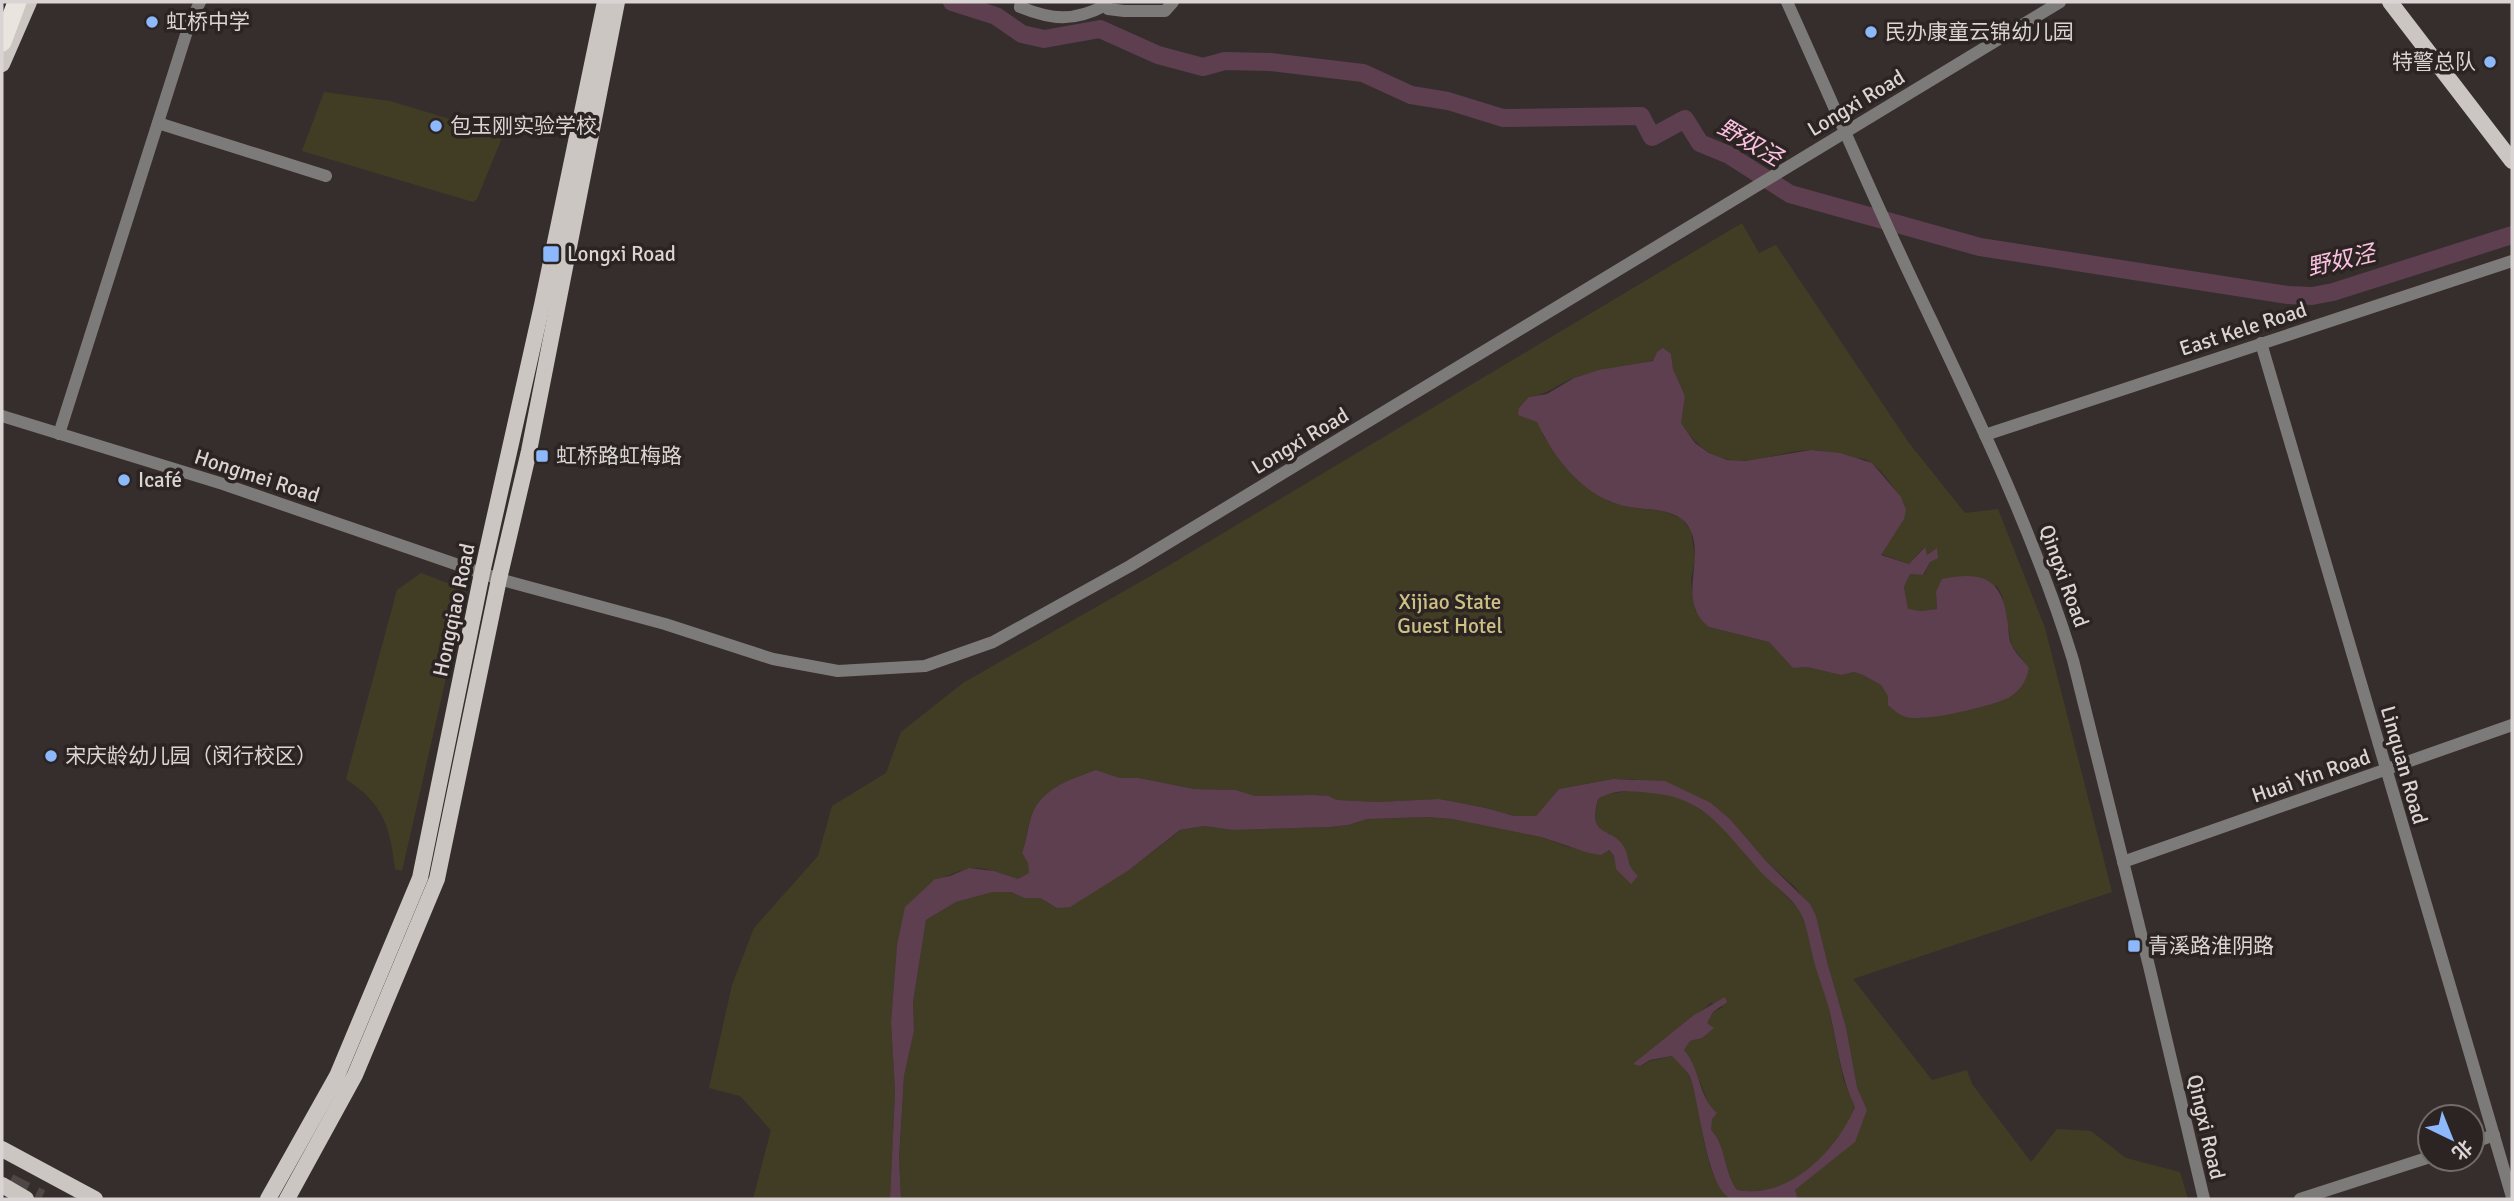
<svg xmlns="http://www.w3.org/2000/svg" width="2514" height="1201" font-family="Signika,'Noto Sans SC',sans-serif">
  <rect width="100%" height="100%" fill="#352e2c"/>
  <!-- green -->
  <g fill="#413d25" fill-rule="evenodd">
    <polygon points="324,92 390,101 503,135 477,199 473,202 302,151"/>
    <path d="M1742,223L1759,253L1776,245L1909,443L1965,513L1998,509L2045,628L2112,892L1853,979L1932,1080L1967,1070L1972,1084L2031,1162L2057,1129L2091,1131L2126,1158L2180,1172L2188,1199H1798L1795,1190L1854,1142L1867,1110L1857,1087L1846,1027L1828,965L1816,916L1796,888L1766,861L1730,819L1711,803L1634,779H1613L1559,789L1536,816H1514L1486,808L1439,799L1378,802L1337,800L1329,796L1313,795L1255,796L1236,790L1194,789L1139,778H1120L1096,770C1068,780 1039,790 1030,821C1026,832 1026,842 1022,853L1028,863L1030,873L1018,879C1004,875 983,865 968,869C956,871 948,877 935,879L897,945L891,1022L895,1091L890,1199H753L771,1130L740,1096L709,1088L732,985L754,928L818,856L832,806L886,773L901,732L963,683L1168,566ZM1671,354L1673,369L1685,396L1681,423C1693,440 1704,454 1726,459C1754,466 1783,450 1811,450C1826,450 1839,456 1853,458C1857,459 1861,458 1864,459C1873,462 1883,473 1888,480C1917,518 1901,519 1881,554L1909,564L1924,547L1927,555L1936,549L1924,575L1910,574L1904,587L1908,610L1921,611L1937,609L1936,592L1997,586L2002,596L2012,646L2029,668C2024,708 1953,713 1922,718L1889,696L1881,685L1863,675L1854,672L1841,675L1807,667L1793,668L1769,642L1709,627L1695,610L1691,580L1695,558L1691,531L1682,519L1663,511L1627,507L1608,501L1577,480L1544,437L1529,397C1552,393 1555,385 1574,378C1605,367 1640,367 1671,354Z"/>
    <path d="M421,573L466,590L402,871L395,869C390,825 383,804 346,779L397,590Z"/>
    <path d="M1634,790L1664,793L1685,800L1703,811L1725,828L1747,857L1799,909L1806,927L1828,1005L1843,1078L1855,1107C1837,1151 1789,1200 1737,1190C1723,1170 1725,1145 1711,1130C1712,1102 1697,1075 1684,1050L1690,1041L1702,1038L1713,1027L1706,1023L1713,1012L1723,1007L1711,1003L1634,1064L1640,1066L1650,1061L1673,1056C1679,1063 1686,1069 1690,1078C1704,1110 1701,1181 1733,1199H901L899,1158L904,1076L914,1031L913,1002L926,920L956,902L993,892H1011L1024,898H1040L1057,908L1129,870L1181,830L1204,826L1233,830L1330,827L1348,825L1367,819L1428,817L1452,819L1541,837L1568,847L1608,850L1614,856L1616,869L1628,866C1626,855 1621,844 1612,836C1604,829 1611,837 1602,832C1592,826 1596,809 1598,799L1608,794Z"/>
  </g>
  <!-- water -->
  <g fill="#5d3f50">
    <path d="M1663,348L1671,354L1673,369L1685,396L1681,423L1695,443L1709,453L1727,460L1745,461L1811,450L1840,453L1872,463L1901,497L1906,510L1904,519L1881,555L1909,564L1925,547L1927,555L1937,548L1938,558L1930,562L1923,575L1910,574L1904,587L1908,609L1921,611L1937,609L1936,592L1942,579C1980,571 2002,577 2007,619C2009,627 2008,639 2012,646C2016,654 2024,661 2029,668C2027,681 2019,692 2008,698C1989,707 1926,722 1906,717C1899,715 1894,710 1888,705V696L1881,685L1863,675L1854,672L1841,675L1807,667L1793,668L1769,642L1709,627C1673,600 1711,552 1685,522C1671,508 1646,510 1629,507C1585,499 1555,460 1537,422L1518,415L1519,408L1529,397L1547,394L1574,378L1599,370L1653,361L1657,352Z"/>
    <path d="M1096,770L1120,778H1139L1194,789L1236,790L1255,796L1313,795L1329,796L1337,800L1378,802L1439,799L1486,808L1514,816H1536L1559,789L1613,779L1665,781L1711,803L1730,819L1766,861L1810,904L1816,916L1828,965L1846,1027L1857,1087L1867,1110L1855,1142L1795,1190L1798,1199C1783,1199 1745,1201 1732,1199C1706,1190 1700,1102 1690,1077C1686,1069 1678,1063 1672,1056L1650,1060L1640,1066L1633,1064L1694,1015L1725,997L1727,1002L1713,1012L1707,1023L1714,1028L1702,1038L1690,1041L1684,1050C1701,1070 1698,1097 1717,1113L1712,1119L1711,1130C1726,1145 1723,1170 1737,1190C1789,1200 1837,1150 1855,1107C1840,1076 1837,1042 1829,1009C1824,990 1816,972 1812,953C1809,940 1807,928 1802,916C1794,898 1776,888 1763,874C1726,835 1708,797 1650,793C1630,791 1616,789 1598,799C1587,840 1611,825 1624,847C1631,861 1625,863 1638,876L1631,884L1616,869L1614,856L1609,850L1601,855L1589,853L1541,837L1452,819L1428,817L1367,819L1348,825L1330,827L1233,830L1204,826L1180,830L1129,870L1070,907L1057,908L1040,898H1024L1011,892H993L956,902L926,920L913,1002L914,1031L904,1076L899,1158L901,1199H890L895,1091L891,1022L897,945L905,907L935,879L950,876L969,868L994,871L1018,879L1029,873L1028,863L1022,853C1026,842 1027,832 1030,821C1038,789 1069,780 1096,770Z"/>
  </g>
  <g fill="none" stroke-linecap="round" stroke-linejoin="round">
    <!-- river -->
    <polyline stroke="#5d3f50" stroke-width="18" points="952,2 996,16 1022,34 1044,39 1100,29 1158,55 1203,67 1225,61 1270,62 1363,73 1411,95 1448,101 1503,118 1641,116 1652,137 1685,119 1700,143 1729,155 1790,194 1980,247 2288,295 2312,296 2333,292 2512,235"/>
    <!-- highway-tunnel -->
    <polyline stroke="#4e4745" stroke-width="19" stroke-dasharray="19 10" stroke-linecap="butt" points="9,1183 41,1199"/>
    <!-- minor -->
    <g stroke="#7d7b79" stroke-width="12">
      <path d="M1021,2L1020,7C1052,20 1074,22 1106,5"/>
      <polyline points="1103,2 1108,9 1124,11 1165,11 1173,2"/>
      <path d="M1787,2C1828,92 1867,184 1909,273C1969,400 2032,526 2073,660L2149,966L2204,1199"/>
      <polyline points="158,123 326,176"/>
      <polyline points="2261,343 2512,1197"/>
      <polyline points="2,416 223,484 499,579 665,624 773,659 838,671 925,666 993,642 1130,566 2060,2"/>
      <polyline points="59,434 189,25 200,2"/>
      <polyline points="1985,435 2512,261"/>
      <polyline points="2123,862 2512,725"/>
      <polyline points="2472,1143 2494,1135"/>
      <polyline points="2300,1199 2430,1157"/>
    </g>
    <!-- major -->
    <g stroke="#cbc6c1" stroke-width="16">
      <polyline points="2390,2 2512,161"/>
      <polyline points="2,64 29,2"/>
      <polyline points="2,1149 95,1199"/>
      <polyline points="2,1185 26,1199"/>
      <polyline points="268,1199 337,1076 420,878 482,573 542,305 605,2"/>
      <polyline points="287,1199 355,1075 437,879 499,579 529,451 617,2"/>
    </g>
    <!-- highway -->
    <polyline stroke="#eae4de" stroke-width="19" points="2,42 17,2"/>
  </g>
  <!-- markers -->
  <g fill="#8db9fc" stroke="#2b2422" stroke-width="2.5">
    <circle cx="152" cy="22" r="7"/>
    <circle cx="1871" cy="32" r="7"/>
    <circle cx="2490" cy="62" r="7"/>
    <circle cx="436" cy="126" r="7"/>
    <rect x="542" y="245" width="18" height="18" rx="3.5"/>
    <rect x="535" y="449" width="14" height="14" rx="3.5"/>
    <circle cx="124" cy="480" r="7"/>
    <circle cx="51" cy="756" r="7"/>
    <rect x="2127" y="939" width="14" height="14" rx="3.5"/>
  </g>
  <g text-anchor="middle" stroke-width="7" stroke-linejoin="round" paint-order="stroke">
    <!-- poi labels -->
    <g font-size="21" fill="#dad5d4" stroke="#2b2422" text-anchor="start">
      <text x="166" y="29">虹桥中学</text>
      <text x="1885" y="39">民办康童云锦幼儿园</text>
      <text x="2476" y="69" text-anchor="end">特警总队</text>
      <text x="450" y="133">包玉刚实验学校</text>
      <text x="567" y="261">Longxi Road</text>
      <text x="556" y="463">虹桥路虹梅路</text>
      <text x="138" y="487">Icafé</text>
      <text x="65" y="763">宋庆龄幼儿园（闵行校区）</text>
      <text x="2148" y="953">青溪路淮阴路</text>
    </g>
    <!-- street labels -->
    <g font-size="21" fill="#dad5d4" stroke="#2b2422">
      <text transform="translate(1856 103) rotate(-31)" y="7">Longxi Road</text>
      <text transform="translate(2243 329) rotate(-18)" y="7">East Kele Road</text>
      <text transform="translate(1300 441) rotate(-31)" y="7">Longxi Road</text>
      <text transform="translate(257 476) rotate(18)" y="7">Hongmei Road</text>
      <text transform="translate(2064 576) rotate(70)" y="7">Qingxi Road</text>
      <text transform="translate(454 610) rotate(-78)" y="7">Hongqiao Road</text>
      <text transform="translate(2404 765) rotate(74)" y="7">Linquan Road</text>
      <text transform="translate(2311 776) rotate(-19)" y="7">Huai Yin Road</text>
      <text transform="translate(2206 1127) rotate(77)" y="7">Qingxi Road</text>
    </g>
    <!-- park labels -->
    <g font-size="21" fill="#ccc085" stroke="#2b2422">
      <text x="1450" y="609">Xijiao State<tspan x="1450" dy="24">Guest Hotel</tspan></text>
    </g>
    <!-- water labels -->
    <g font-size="23" font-style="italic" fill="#fbc1e1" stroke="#2b2422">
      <text transform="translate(1750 142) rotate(30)" y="8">野奴泾</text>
      <text transform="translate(2341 260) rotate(-13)" y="8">野奴泾</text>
    </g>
  </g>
  <!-- border -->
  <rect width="2514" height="1201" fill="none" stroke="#dad5d4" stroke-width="7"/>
  <!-- north arrow -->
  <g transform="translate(2451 1138) rotate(137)"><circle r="33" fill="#2b2422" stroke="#716b69" stroke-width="2"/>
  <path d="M0-5L12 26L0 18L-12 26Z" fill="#8db9fc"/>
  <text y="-10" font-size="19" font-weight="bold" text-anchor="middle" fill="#dad5d4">北</text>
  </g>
</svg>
